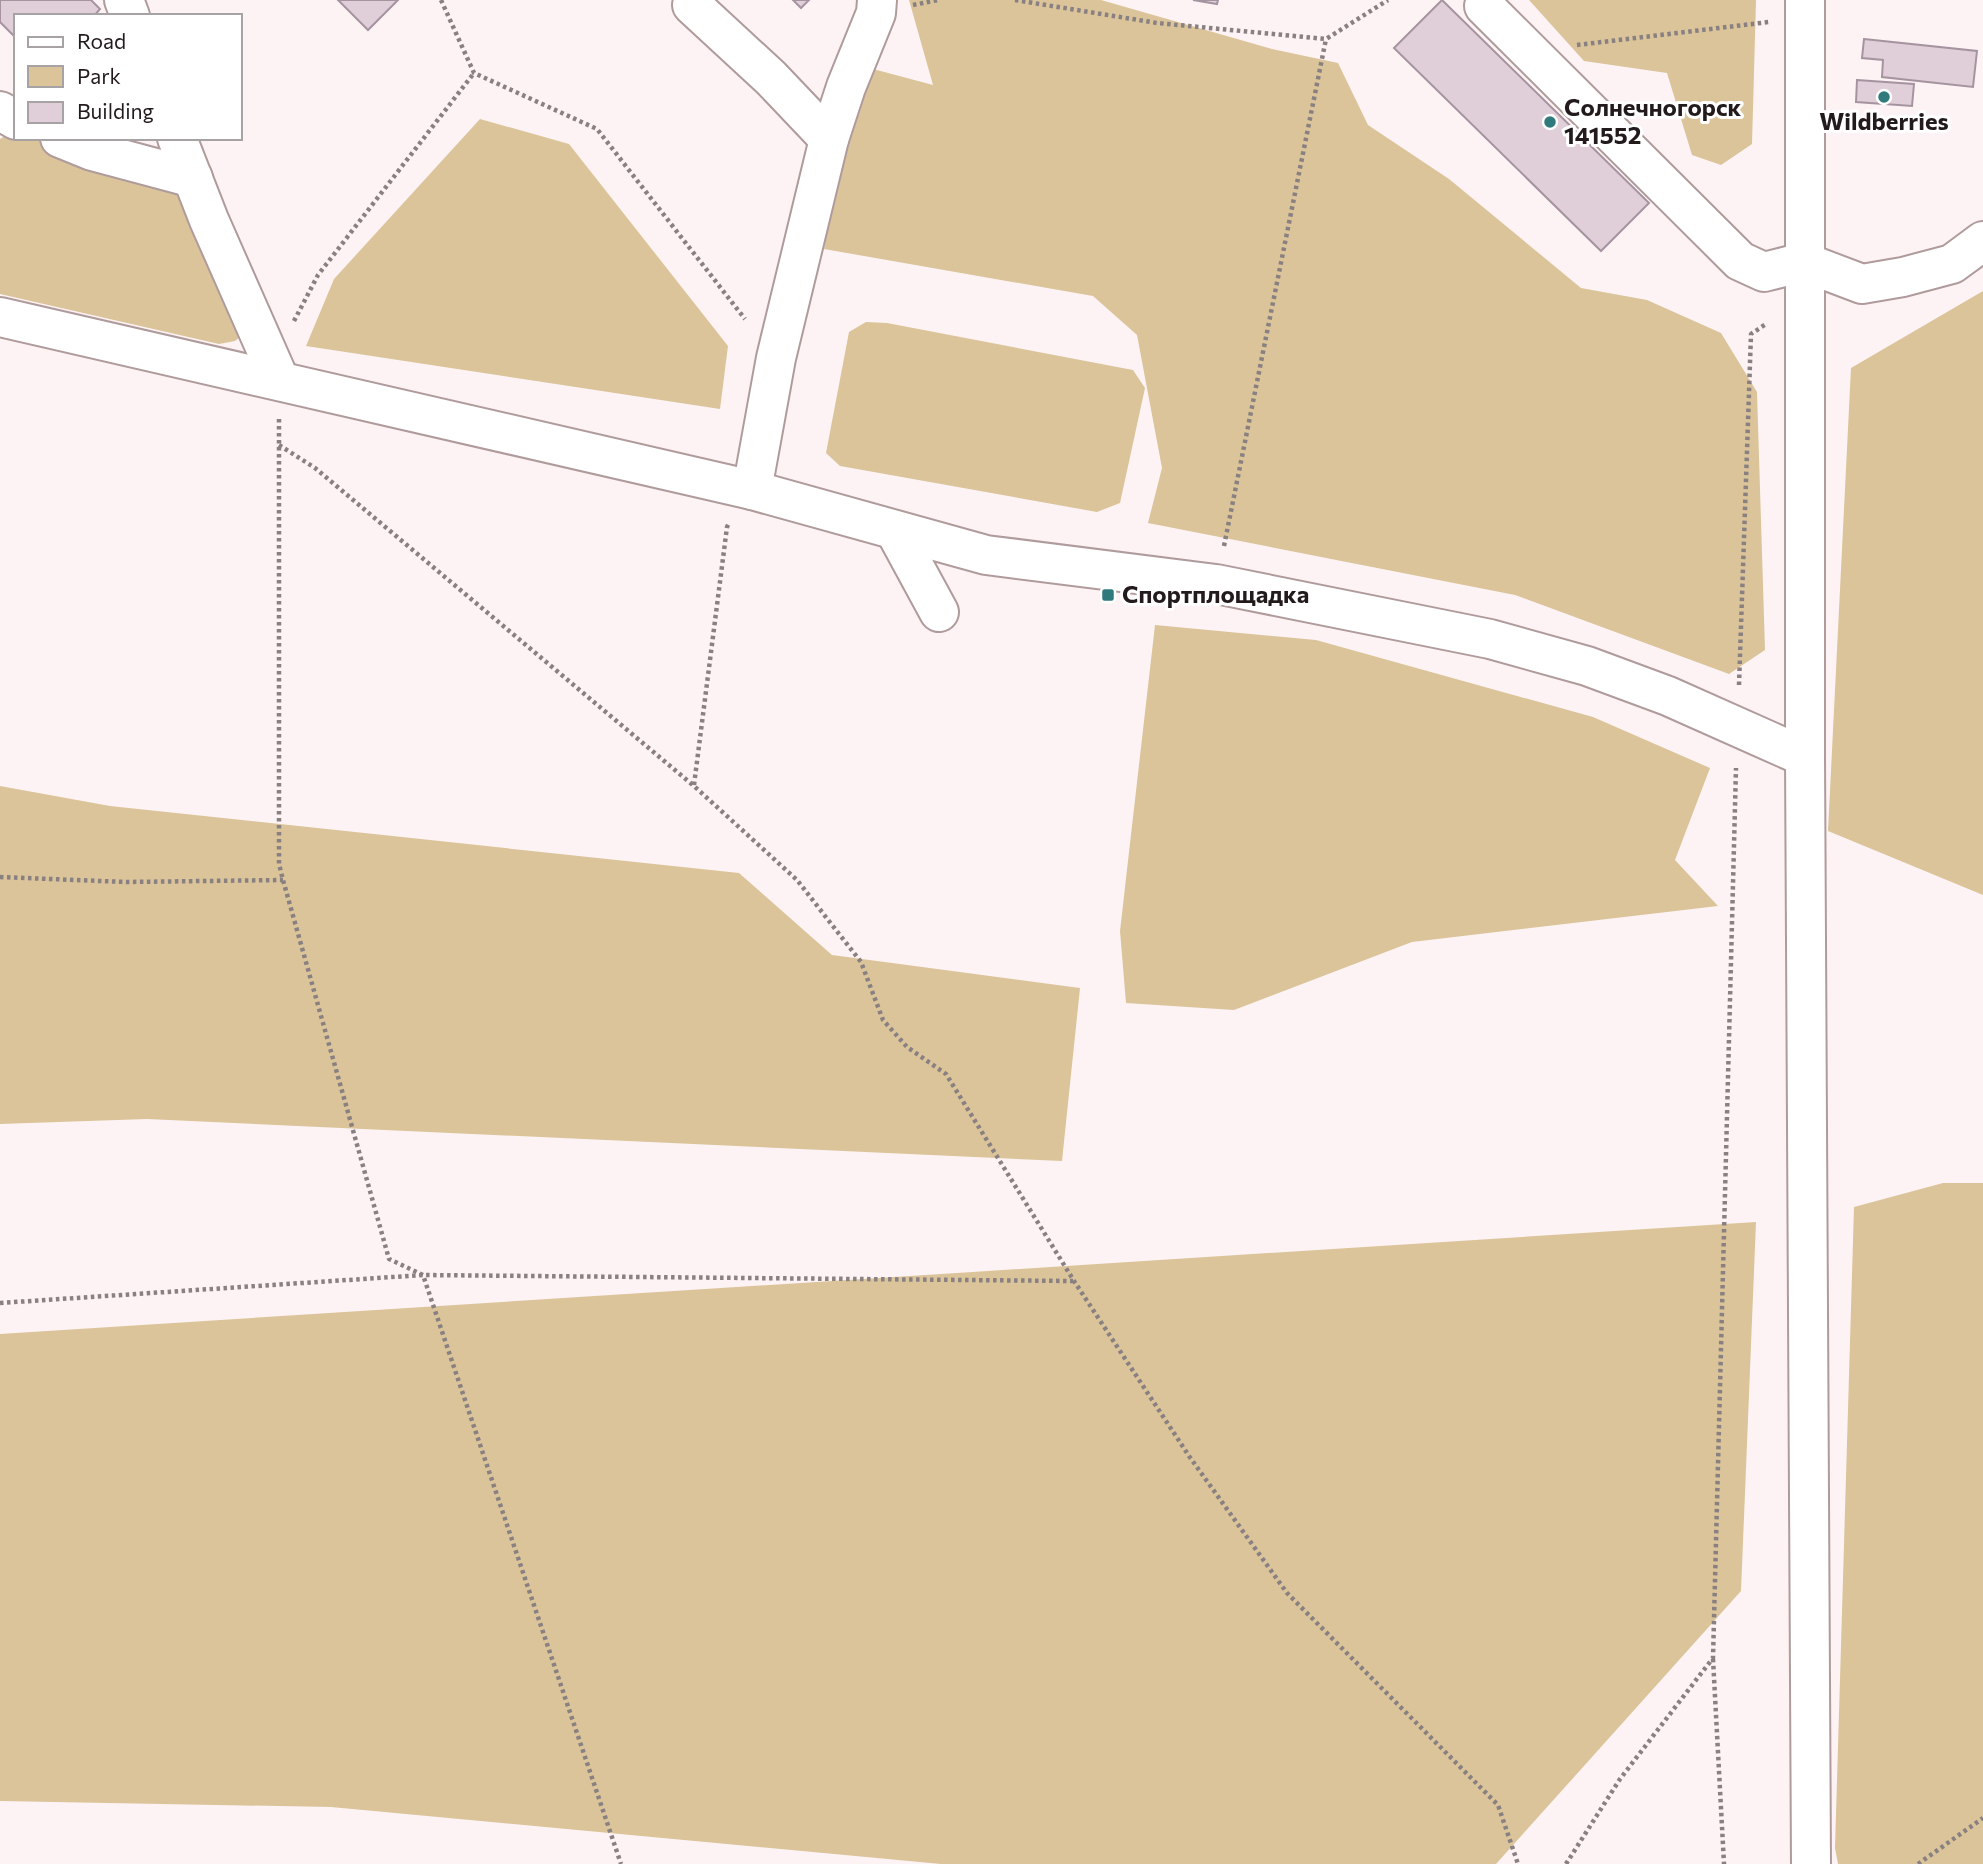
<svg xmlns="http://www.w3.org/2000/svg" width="1983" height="1864" font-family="Commissioner,sans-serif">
  <rect width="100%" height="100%" fill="#fdf3f4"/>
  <!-- green -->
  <g fill="#dbc49a">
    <polygon points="909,0 1101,0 1272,49 1338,63 1368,125 1449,179 1581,288 1647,300 1721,333 1757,392 1765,650 1729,674 1515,595 1148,523 1162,468 1137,335 1093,296 824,249 847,104 873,69 933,85"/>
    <polygon points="1529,0 1756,0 1752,144 1721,165 1692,155 1667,73 1584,61"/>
    <polygon points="480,119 569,144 728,346 720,409 306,346 334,279"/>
    <polygon points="13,131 16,138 31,138 162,186 178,196 188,207 241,336 235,341 219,344 0,294 0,139"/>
    <polygon points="1983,291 1983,895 1828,831 1851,368"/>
    <polygon points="866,322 887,323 1133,370 1145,388 1120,503 1097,512 840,466 826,453 849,332"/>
    <polygon points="1155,625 1316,640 1593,717 1710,768 1675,860 1718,906 1412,942 1234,1010 1126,1003 1120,931"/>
    <polygon points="0,786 110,806 739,873 832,955 1080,988 1062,1161 147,1119 0,1124"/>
    <polygon points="1943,1183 1983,1183 1983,1864 1838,1864 1835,1848 1854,1207"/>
    <polygon points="1756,1222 1741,1591 1496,1864 941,1864 331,1807 0,1801 0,1334"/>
  </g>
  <!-- building -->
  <g fill="#e0ced9" stroke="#a5949f" stroke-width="2">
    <polygon points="0,0 91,0 100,9 94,16 16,16 16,38 0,22"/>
    <polygon points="338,0 398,0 368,30"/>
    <polygon points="793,0 809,0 801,8"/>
    <polygon points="1193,0 1218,0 1217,4"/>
    <polygon points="1442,0 1649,203 1601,251 1394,48"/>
    <polygon points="1864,39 1977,51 1973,87 1882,77 1883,60 1862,58"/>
    <polygon points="1857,80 1914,84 1912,106 1856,102"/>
  </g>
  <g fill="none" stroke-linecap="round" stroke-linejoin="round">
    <!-- minor casing -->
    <g stroke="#b09b9c" stroke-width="42">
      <g id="minor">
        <polyline points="124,0 130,16"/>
        <polyline points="1805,0 1805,757 1811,1864"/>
        <polyline points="692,5 771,78 829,139 776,358 752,490"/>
        <polyline points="1484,6 1740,261 1764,272 1804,262 1862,284 1903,277 1952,264 1983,241"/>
        <polyline points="0,111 16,120"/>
        <polyline points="60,138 92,151 193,178"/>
        <polyline points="177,138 209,220 280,381"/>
        <polyline points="829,139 846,87 876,13 877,0"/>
        <polyline points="0,317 752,490 986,555 1216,584 1490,639 1587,666 1668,696 1805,757"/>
        <polyline points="895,531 939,612"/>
      </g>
    </g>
    <!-- path -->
    <g stroke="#898081" stroke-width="4.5" stroke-dasharray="3.5 3.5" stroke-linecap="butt">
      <polyline points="441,0 474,73 597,129 745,319"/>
      <polyline points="1015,0 1157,23 1326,39 1388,0"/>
      <polyline points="913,5 938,0"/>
      <polyline points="1577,45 1769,22"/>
      <polyline points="294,321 318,275 474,73"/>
      <polyline points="279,419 279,864 283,880 389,1259 423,1275 621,1864"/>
      <polyline points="279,445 315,468 694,786 797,880 861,962 883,1020 907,1047 946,1074 1074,1281 1189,1456 1287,1593 1498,1805 1518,1864"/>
      <polyline points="1224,546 1326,39"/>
      <polyline points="1739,685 1751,334 1766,324"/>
      <polyline points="694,785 727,527 729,523"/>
      <polyline points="0,877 126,882 283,880"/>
      <polyline points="0,1303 423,1275 1073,1281"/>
      <polyline points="1713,1659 1724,1864"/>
      <polyline points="1566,1864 1620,1779 1713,1658 1736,768"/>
      <polyline points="1918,1864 1983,1818"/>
    </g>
    <!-- minor -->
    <use href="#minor" stroke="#fff" stroke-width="38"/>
  </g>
  <!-- markers -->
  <g fill="#30797c" stroke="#fff" stroke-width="2.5">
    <circle cx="1884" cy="97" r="7"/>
    <circle cx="1550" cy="122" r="7"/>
    <rect x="1101" y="588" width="14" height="14" rx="3.5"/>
  </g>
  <g text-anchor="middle" stroke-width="6" stroke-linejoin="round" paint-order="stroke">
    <!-- poi labels -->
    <g font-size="24" font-weight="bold" fill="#221a1b" stroke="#fff" text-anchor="start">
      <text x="1564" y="116">Солнечногорск<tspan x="1564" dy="28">141552</tspan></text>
      <text x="1884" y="130" text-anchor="middle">Wildberries</text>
      <text x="1122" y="603">Спортплощадка</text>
    </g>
  </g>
  <!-- legend -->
  <rect x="14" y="14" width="228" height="126" fill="#ffffff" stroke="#a7a3a4" stroke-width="2"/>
  <rect x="28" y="37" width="35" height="10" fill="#ffffff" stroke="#a7a3a4" stroke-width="2"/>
  <text x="77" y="49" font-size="21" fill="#221a1b">Road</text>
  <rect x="28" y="66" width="35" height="21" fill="#dbc49a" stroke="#a7a3a4" stroke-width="2"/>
  <text x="77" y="84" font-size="21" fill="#221a1b">Park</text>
  <rect x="28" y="102" width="35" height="21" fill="#e0ced9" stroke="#a7a3a4" stroke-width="2"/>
  <text x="77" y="119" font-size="21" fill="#221a1b">Building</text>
</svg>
